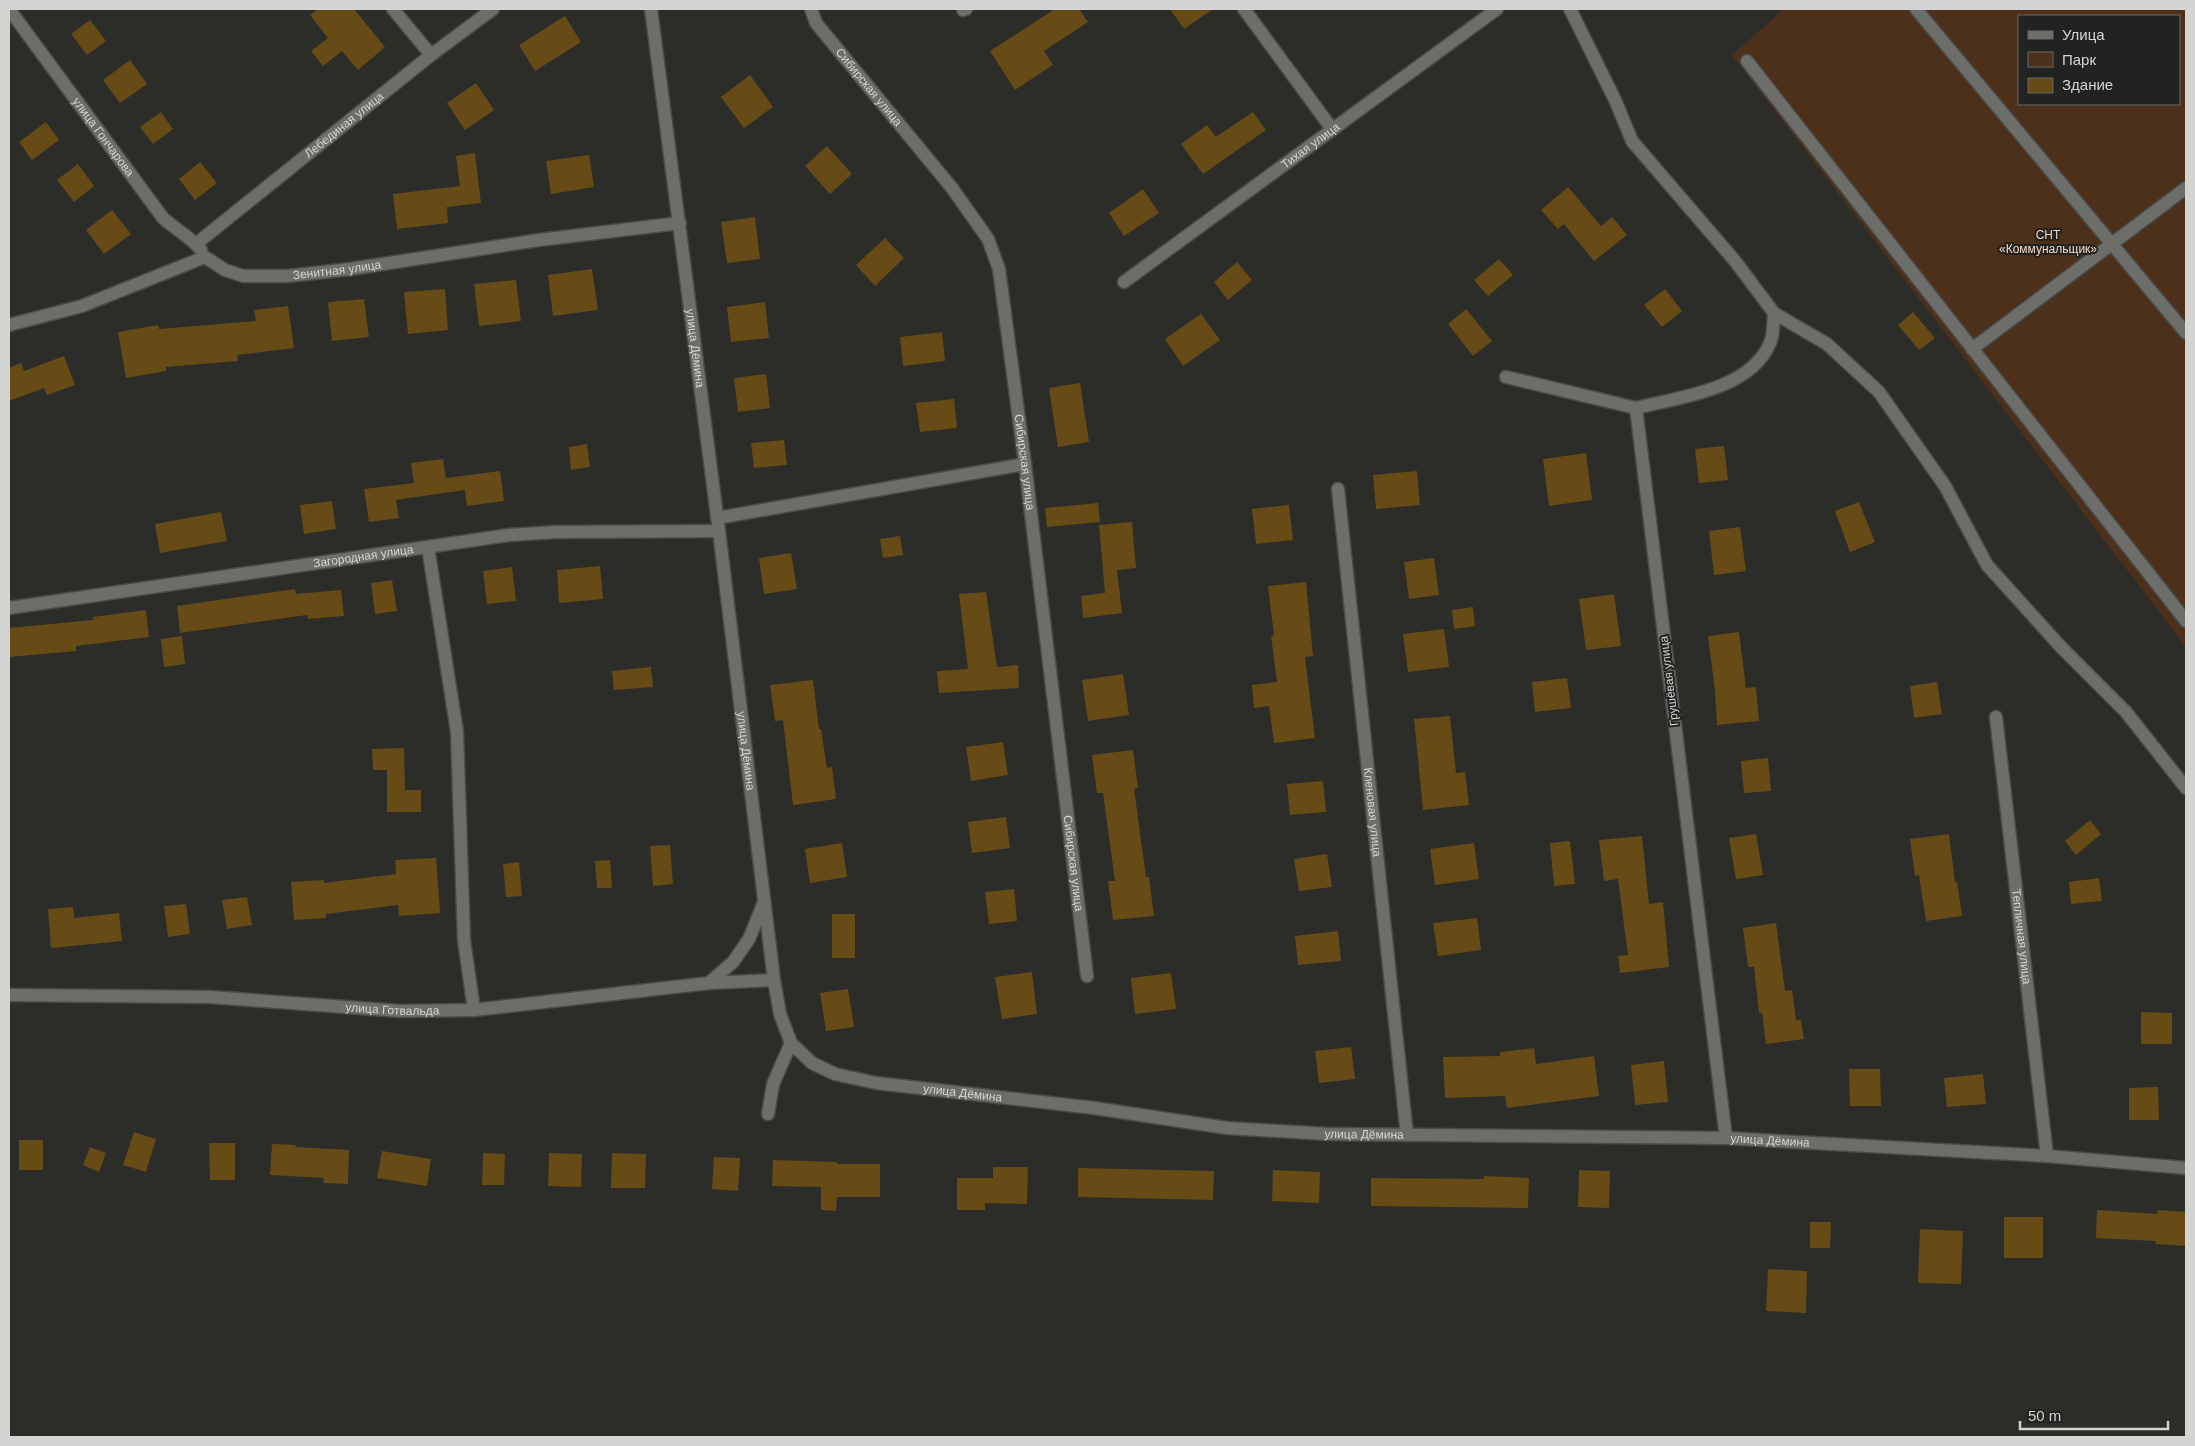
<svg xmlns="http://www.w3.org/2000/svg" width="2195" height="1446" font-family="Helvetica,sans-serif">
  <rect width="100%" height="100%" fill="#2c2c29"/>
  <!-- green -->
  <path fill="#4d301a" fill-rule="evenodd" d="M1784,9H2186V647L1732,55ZM2019,16H2179V104H2019Z"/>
  <!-- building -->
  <g fill="#664b17">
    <polygon points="318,9 354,9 385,47 358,70 342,51 323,66 311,51 328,38 310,15"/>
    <polygon points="1055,9 1079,9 1088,22 1044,51 1053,65 1015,90 990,51"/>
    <polygon points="1170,9 1213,9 1184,29"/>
    <polygon points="565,16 581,42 535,71 519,45"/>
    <polygon points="90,20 106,41 87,55 71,34"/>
    <polygon points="130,60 147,84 120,103 103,80"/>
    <polygon points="750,75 773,107 744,128 721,97"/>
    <polygon points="476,83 494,110 465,130 447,103"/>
    <polygon points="161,112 173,129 153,144 140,127"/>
    <polygon points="1253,112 1266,130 1203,174 1181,144 1207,125 1216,137"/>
    <polygon points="46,122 59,140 32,160 19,142"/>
    <polygon points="827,146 852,174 830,194 805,166"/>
    <polygon points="475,153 481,203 447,207 448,223 397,229 393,194 460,186 456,156"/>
    <polygon points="589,155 594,187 551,194 546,161"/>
    <polygon points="200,162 217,183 195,200 179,179"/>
    <polygon points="78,164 94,186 74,202 57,180"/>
    <polygon points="1568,187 1601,226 1612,217 1627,235 1594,261 1564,224 1558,229 1541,210"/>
    <polygon points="1143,189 1159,213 1124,236 1109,213"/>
    <polygon points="112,210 131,234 104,254 86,230"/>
    <polygon points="755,217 760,259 727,263 721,222"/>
    <polygon points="885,238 904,258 875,286 856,265"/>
    <polygon points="1499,259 1513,275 1488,296 1474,280"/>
    <polygon points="1237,262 1252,280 1228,300 1214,282"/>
    <polygon points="592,269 598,310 553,316 548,275"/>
    <polygon points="516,280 521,321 479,326 474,284"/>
    <polygon points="445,289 448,330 408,334 404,292"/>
    <polygon points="1665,289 1682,311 1662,327 1644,305"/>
    <polygon points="364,299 369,337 332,341 328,302"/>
    <polygon points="765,302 769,338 731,342 727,307"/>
    <polygon points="288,306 294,348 237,355 238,361 166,367 166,371 126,378 118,332 158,325 159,329 256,321 254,310"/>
    <polygon points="1466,309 1492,341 1473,356 1448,324"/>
    <polygon points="1913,312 1935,338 1919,350 1898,325"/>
    <polygon points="1201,314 1220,340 1183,366 1165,339"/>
    <polygon points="942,332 945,361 903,366 900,337"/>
    <polygon points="64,356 75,385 47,395 44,388 9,401 9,368 21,363 24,371"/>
    <polygon points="766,374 770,408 738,412 734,378"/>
    <polygon points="1080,383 1089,442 1058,447 1049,388"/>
    <polygon points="954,399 957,428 920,432 916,403"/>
    <polygon points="784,440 787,465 754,468 751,443"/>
    <polygon points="587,444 590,467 571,470 569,447"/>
    <polygon points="1724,446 1728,480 1699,483 1695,449"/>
    <polygon points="1586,453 1592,500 1549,506 1543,459"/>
    <polygon points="443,459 446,478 500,471 504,501 467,506 465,490 396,500 399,518 369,522 364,489 414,483 411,463"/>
    <polygon points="1417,471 1420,505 1376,509 1373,475"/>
    <polygon points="332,501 336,529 304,534 300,505"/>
    <polygon points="1859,502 1875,542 1850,552 1835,511"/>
    <polygon points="1098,503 1100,522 1047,527 1045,508"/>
    <polygon points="1289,505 1293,540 1256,544 1252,509"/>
    <polygon points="221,512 227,541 160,553 155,524"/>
    <polygon points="1132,522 1136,568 1117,570 1122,613 1083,618 1081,596 1105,593 1099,525"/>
    <polygon points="1740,527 1746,571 1714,575 1709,531"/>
    <polygon points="900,536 903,555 883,558 880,539"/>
    <polygon points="791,553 797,589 764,594 759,558"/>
    <polygon points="1434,558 1439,595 1409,599 1404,562"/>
    <polygon points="600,566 603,599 559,603 557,570"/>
    <polygon points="512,567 516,601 487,604 483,571"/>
    <polygon points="392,580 397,611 375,614 371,583"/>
    <polygon points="1306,582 1313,656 1305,657 1315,738 1274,743 1269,706 1254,708 1252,685 1277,682 1271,636 1274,635 1268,586"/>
    <polygon points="295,589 296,594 341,590 344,616 308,619 307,615 180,633 177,606"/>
    <polygon points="986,592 997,667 1018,665 1019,688 939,693 937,671 968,669 959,594"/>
    <polygon points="1614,594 1621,646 1586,650 1579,599"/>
    <polygon points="1473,607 1475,626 1454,629 1452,610"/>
    <polygon points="146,610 149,637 76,646 76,651 9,657 9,628 93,620 93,617"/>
    <polygon points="1444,629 1449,667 1408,672 1403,634"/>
    <polygon points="1739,632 1746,688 1756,687 1759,721 1717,725 1715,691 1708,636"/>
    <polygon points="182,636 185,664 164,667 161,639"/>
    <polygon points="651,667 653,687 614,690 612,671"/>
    <polygon points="1123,674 1129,715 1088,721 1082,680"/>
    <polygon points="1567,678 1571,708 1535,712 1532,682"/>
    <polygon points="813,680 819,729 821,729 827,768 832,767 836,799 793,805 783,720 775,721 770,685"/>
    <polygon points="1937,682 1942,714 1914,718 1910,686"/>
    <polygon points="1450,716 1456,773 1465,772 1469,805 1423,810 1414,719"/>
    <polygon points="1003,742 1008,775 971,781 966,747"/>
    <polygon points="404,748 405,790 421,790 421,812 387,812 387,770 373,770 372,749"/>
    <polygon points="1133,750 1138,788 1134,789 1146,877 1149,877 1154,916 1113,920 1108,881 1115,881 1103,793 1097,793 1092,755"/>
    <polygon points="1768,758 1771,791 1744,793 1741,761"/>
    <polygon points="1323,781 1326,812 1290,815 1287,784"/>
    <polygon points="1006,817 1010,848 972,853 968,822"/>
    <polygon points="2090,820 2101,834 2076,855 2065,841"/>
    <polygon points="1756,834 1763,875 1736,879 1729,838"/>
    <polygon points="1949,834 1955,882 1957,882 1962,916 1926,921 1919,875 1915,876 1910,839"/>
    <polygon points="1642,836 1649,904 1663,902 1669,967 1620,973 1618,956 1628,955 1618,879 1604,881 1599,840"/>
    <polygon points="1570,841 1575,884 1554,886 1550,843"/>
    <polygon points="842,843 847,877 810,883 805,849"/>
    <polygon points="1474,843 1479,879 1435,885 1430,849"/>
    <polygon points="670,845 673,884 653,886 650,846"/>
    <polygon points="1327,854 1332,887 1299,891 1294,859"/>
    <polygon points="436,858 440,913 399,916 398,905 326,914 326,918 294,920 291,882 324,880 324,883 396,874 395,860"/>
    <polygon points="610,860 612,888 597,888 595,861"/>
    <polygon points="519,862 522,896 506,897 503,864"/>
    <polygon points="2099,878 2102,901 2071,904 2069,882"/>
    <polygon points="1014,889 1017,921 989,924 985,892"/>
    <polygon points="247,897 252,925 227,929 222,900"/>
    <polygon points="186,904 190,934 168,937 164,906"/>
    <polygon points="73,907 74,918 119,913 122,941 51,948 48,909"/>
    <rect x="832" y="914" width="23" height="44"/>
    <polygon points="1477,918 1481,950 1438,956 1433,923"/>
    <polygon points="1776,923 1785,991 1792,990 1796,1020 1801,1020 1804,1039 1766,1044 1762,1013 1759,1013 1754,967 1748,967 1743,928"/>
    <polygon points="1338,931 1341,961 1298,965 1295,936"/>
    <polygon points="1032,972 1037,1014 1002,1019 995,977"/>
    <polygon points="1171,973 1176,1009 1135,1014 1131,978"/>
    <polygon points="848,989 854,1027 826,1031 820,993"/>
    <polygon points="2141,1012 2172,1013 2172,1044 2141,1044"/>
    <polygon points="1351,1047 1355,1079 1319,1083 1315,1051"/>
    <polygon points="1534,1048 1536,1064 1594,1056 1599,1096 1507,1108 1505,1096 1445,1098 1443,1057 1500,1056 1500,1052"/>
    <polygon points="1664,1061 1668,1102 1635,1105 1631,1065"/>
    <polygon points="1849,1069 1880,1069 1881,1106 1850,1106"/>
    <polygon points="1983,1074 1986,1104 1947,1107 1944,1078"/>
    <polygon points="2158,1087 2159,1120 2129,1120 2129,1088"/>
    <polygon points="134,1132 156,1139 146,1172 123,1165"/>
    <rect x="19" y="1140" width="24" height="30"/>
    <polygon points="209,1143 235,1143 235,1180 210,1180"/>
    <polygon points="272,1144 296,1145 295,1147 349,1150 348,1184 323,1183 324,1178 270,1175"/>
    <polygon points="90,1147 106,1153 99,1172 83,1165"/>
    <polygon points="382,1151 431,1159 427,1186 377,1178"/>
    <polygon points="483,1153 505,1154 504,1185 482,1185"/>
    <polygon points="549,1153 582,1154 581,1187 548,1186"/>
    <polygon points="612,1153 646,1154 645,1188 611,1188"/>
    <polygon points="714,1157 740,1158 738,1191 712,1189"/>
    <polygon points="773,1160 837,1162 837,1164 880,1164 880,1197 837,1197 836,1211 821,1210 821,1187 772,1186"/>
    <polygon points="993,1167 1028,1167 1027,1204 985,1203 985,1210 957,1210 957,1178 993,1178"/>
    <polygon points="1078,1168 1214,1171 1213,1200 1078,1197"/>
    <polygon points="1273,1170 1320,1172 1319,1203 1272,1201"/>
    <polygon points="1579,1170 1610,1171 1609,1208 1578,1207"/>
    <polygon points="1484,1176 1529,1178 1528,1208 1371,1206 1371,1178 1484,1179"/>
    <polygon points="2097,1210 2157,1214 2158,1210 2186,1212 2186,1246 2155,1244 2156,1241 2096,1238"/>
    <rect x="2004" y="1217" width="39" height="41"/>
    <polygon points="1810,1222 1831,1222 1830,1248 1810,1248"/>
    <polygon points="1920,1229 1963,1231 1961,1284 1918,1283"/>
    <polygon points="1768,1269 1807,1271 1806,1313 1766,1311"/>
  </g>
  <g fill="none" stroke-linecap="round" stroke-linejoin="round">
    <!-- minor casing -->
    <g stroke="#4a4a48" stroke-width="15">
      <g id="minor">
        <path id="s1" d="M9,9L163,218C175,229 192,238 201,250"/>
        <polyline points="393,9 431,55"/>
        <path id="s2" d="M651,9L719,531L774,980L780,1014L791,1043L812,1063L835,1074L876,1083L1094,1108L1227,1128L1328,1134L1726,1138L2047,1156L2186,1168"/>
        <path id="s3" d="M811,9L816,23L952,188L988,239L999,269L1025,464L1087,976"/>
        <polyline points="1244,9 1332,129"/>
        <polyline points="1570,9 1616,102 1632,141 1735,261 1774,313 1827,344 1879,392 1945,486 1987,565 2061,647 2126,712 2186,788"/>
        <polyline points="1916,9 2186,333"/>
        <polyline points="963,10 966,9"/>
        <polyline points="1747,61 2186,621"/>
        <path id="s4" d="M196,244L431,55L493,9"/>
        <path id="s5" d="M1124,282L1497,9"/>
        <path id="s6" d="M9,325L82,306L205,257L225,270L243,276H288L350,269L539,240L680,223"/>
        <polyline points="1972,349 2186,188"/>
        <polyline points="1506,377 1636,408"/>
        <path id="s7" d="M1338,489L1407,1135"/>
        <polyline points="717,518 1025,464"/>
        <polyline points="428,547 457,732 464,940 474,1010"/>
        <path id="s8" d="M9,608L509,535L556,532L719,531"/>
        <path id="s9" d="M1996,717L2047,1156"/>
        <polyline points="709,983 733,962 749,939 764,902"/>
        <path id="s10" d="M9,995L210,997L400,1011L474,1010L709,983L774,980"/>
        <polyline points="768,1114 773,1084 791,1043"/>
        <path d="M1726,1138L1636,408C1680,397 1750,390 1770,343C1774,335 1773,322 1774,313"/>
      </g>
    </g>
    <!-- minor -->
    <use href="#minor" stroke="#6d6d6a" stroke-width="12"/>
  </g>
  <g text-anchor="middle" stroke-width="4" stroke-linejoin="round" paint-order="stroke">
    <!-- street labels -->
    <g font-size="12" fill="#d4d4d2" stroke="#222220">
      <text dy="4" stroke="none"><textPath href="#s3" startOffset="98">Сибирская улица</textPath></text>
      <text dy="4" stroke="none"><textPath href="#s4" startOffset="190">Лебединая улица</textPath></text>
      <text dy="4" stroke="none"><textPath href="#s1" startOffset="159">улица Гончарова</textPath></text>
      <text dy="4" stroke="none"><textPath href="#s5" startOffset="231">Тихая улица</textPath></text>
      <text dy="4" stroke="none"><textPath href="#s6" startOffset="345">Зенитная улица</textPath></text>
      <text dy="4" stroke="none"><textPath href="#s2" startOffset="342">улица Дёмина</textPath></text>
      <text dy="4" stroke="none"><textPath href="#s3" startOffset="518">Сибирская улица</textPath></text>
      <text dy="4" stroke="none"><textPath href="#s8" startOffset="358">Загородная улица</textPath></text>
      <text transform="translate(1669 681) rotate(-97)" y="4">Грушёвая улица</text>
      <text dy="4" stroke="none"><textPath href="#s2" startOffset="748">улица Дёмина</textPath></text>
      <text dy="4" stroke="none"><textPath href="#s7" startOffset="325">Кленовая улица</textPath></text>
      <text dy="4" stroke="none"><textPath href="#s3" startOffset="922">Сибирская улица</textPath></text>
      <text dy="4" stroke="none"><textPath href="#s9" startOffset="221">Тепличная улица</textPath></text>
      <text dy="4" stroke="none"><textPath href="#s10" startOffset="384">улица Готвальда</textPath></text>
      <text dy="4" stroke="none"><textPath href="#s2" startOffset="1228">улица Дёмина</textPath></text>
      <text dy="4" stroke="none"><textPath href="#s2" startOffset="1632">улица Дёмина</textPath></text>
      <text dy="4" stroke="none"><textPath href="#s2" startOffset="2038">улица Дёмина</textPath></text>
    </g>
    <!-- park labels -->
    <g font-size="12" fill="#f5d8c4" stroke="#222220">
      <text x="2048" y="239">СНТ<tspan x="2048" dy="14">«Коммунальщик»</tspan></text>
    </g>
  </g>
  <!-- border -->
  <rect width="2195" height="1446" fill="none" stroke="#d4d4d2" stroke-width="20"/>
  <!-- legend -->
  <rect x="2018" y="15" width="162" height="90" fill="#222220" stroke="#696967"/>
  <rect x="2028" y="31" width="25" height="8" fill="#6d6d6a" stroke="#696967"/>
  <text x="2062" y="40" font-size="15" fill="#d4d4d2">Улица</text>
  <rect x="2028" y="52" width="25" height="15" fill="#4d301a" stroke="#696967"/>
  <text x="2062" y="65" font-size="15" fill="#d4d4d2">Парк</text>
  <rect x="2028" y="78" width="25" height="15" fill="#664b17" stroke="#696967"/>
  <text x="2062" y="90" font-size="15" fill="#d4d4d2">Здание</text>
  <!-- scale -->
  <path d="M2020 1421v8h148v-8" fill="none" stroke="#d4d4d2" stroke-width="2.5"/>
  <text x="2028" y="1421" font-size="15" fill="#d4d4d2" stroke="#222220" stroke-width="4" paint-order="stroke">50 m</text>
</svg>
